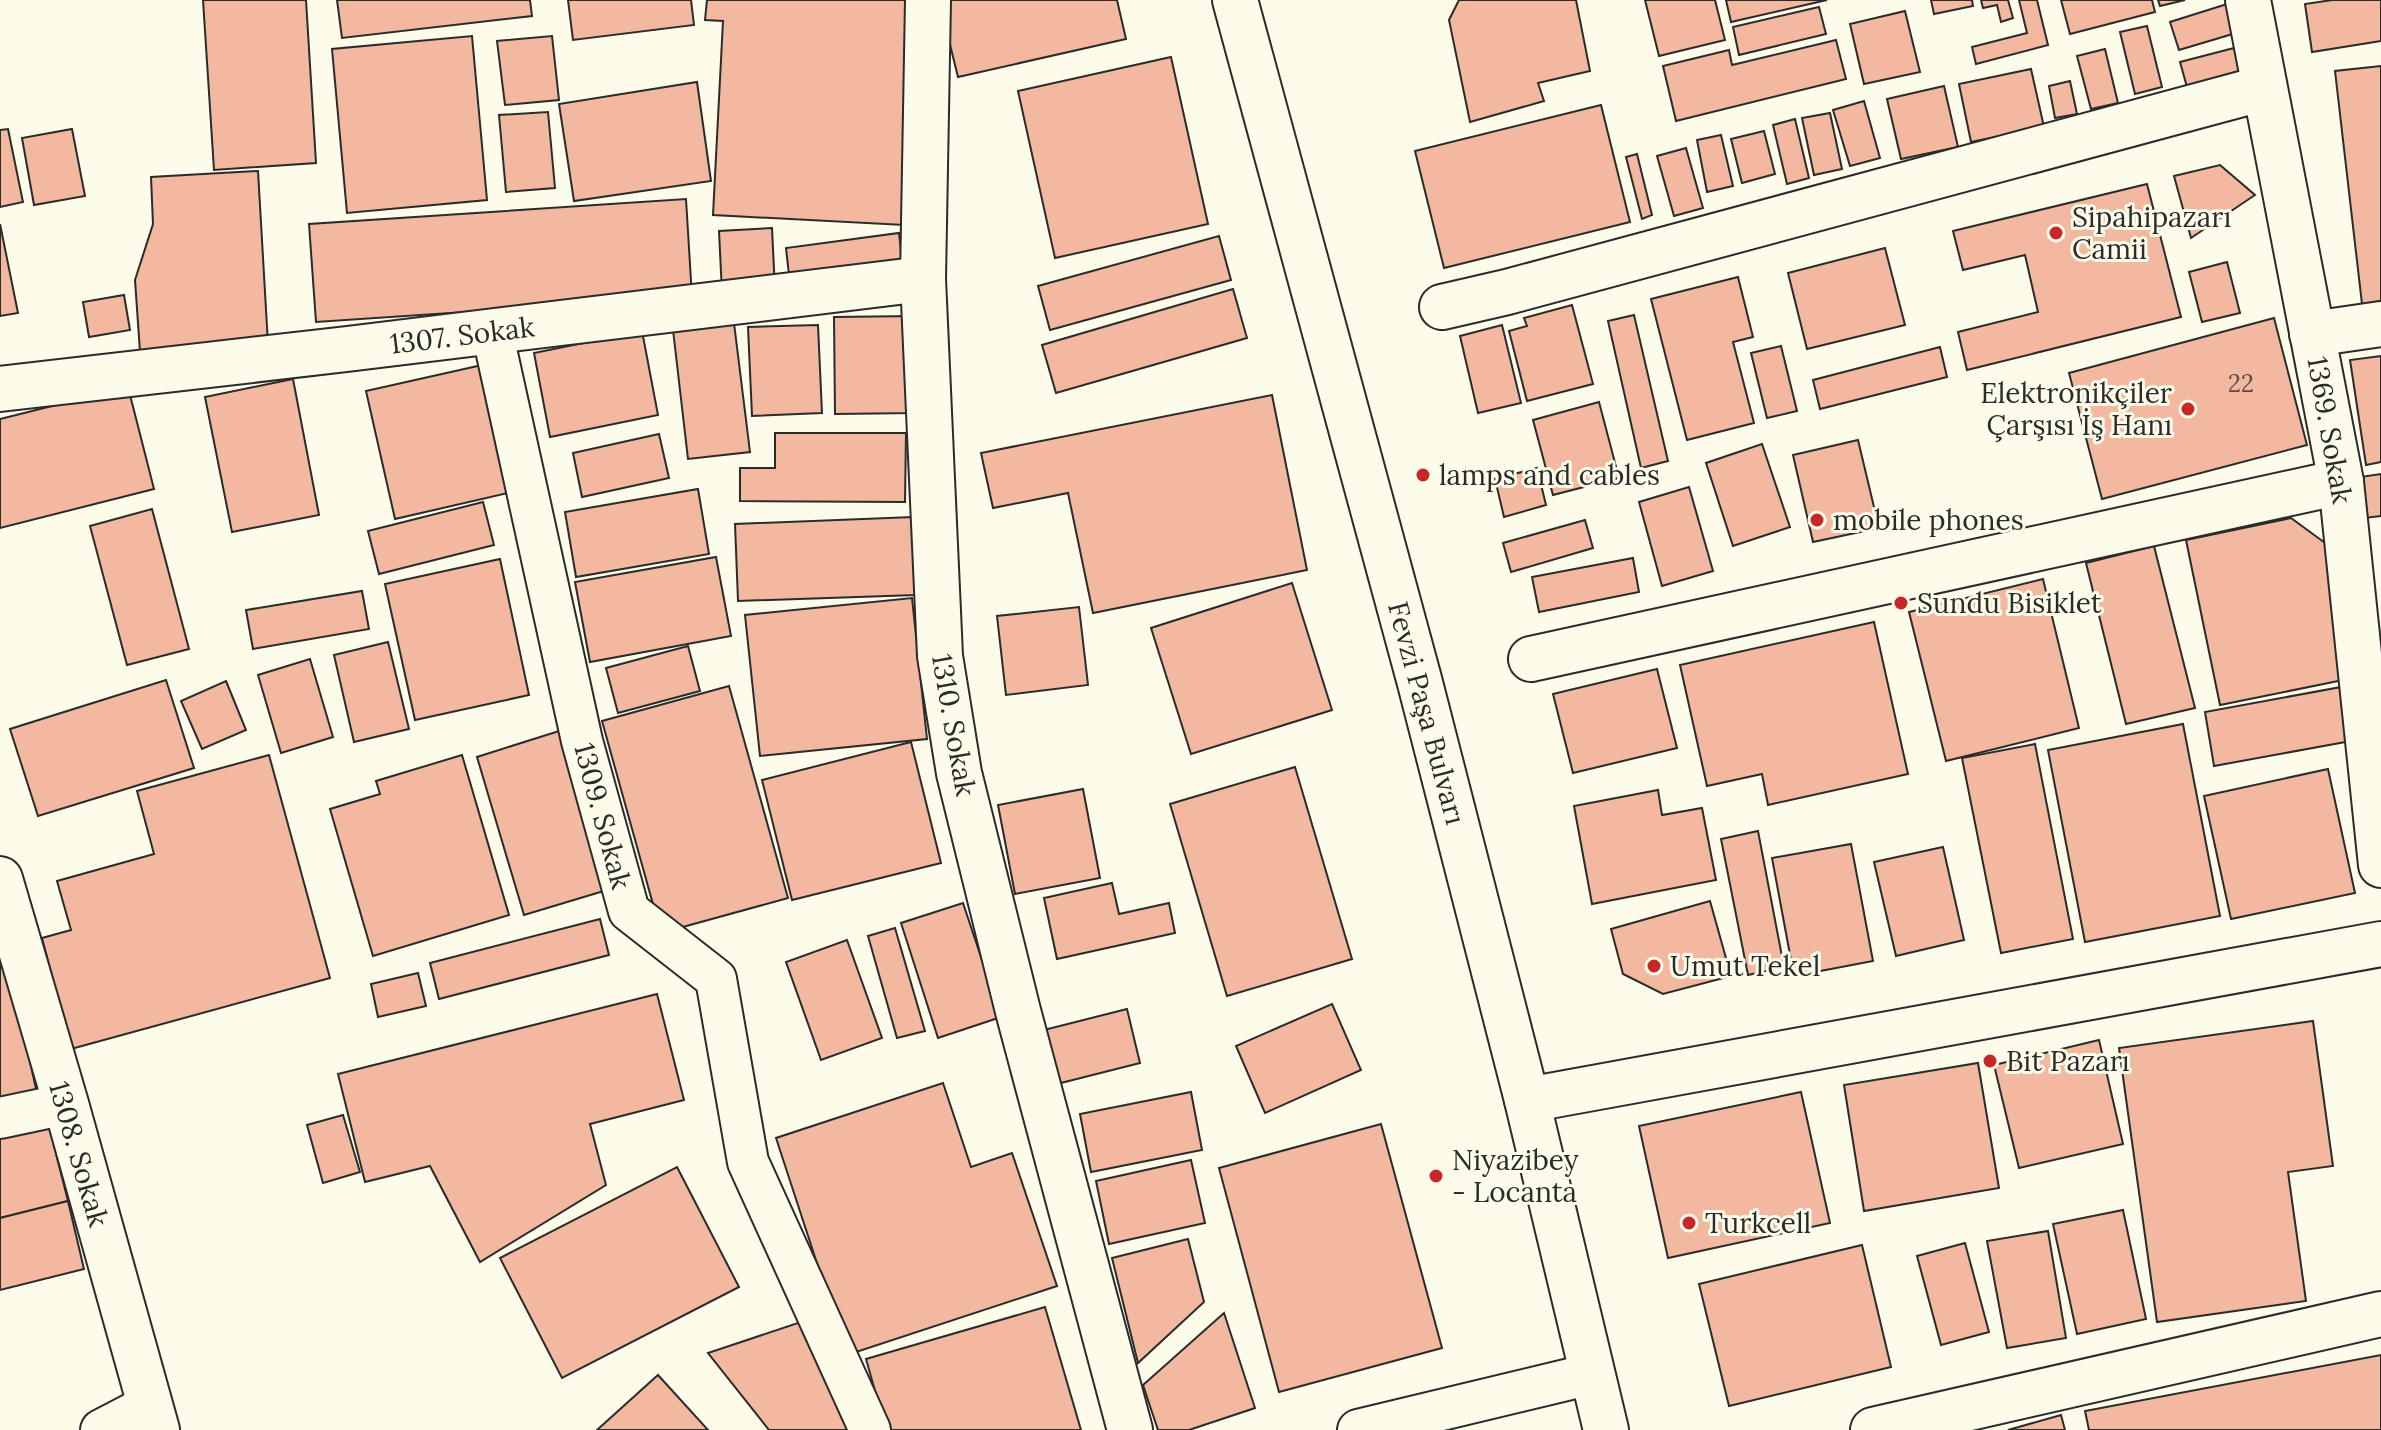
<svg xmlns="http://www.w3.org/2000/svg" width="2381" height="1430" font-family="Lora,serif">
  <rect width="100%" height="100%" fill="#fdfbea"/>
  <!-- building -->
  <g fill="#f2b8a0" stroke="#2b2b2b" stroke-width="2">
    <polygon points="203,0 306,0 316,163 214,170"/>
    <polygon points="337,0 530,0 532,16 342,38"/>
    <polygon points="568,0 691,0 694,25 573,40"/>
    <polygon points="707,0 916,0 904,225 713,215 723,21 705,20"/>
    <polygon points="939,0 1117,0 1126,39 958,77"/>
    <polygon points="1459,0 1576,0 1590,71 1538,83 1544,101 1470,122 1449,20"/>
    <polygon points="1645,0 1715,0 1725,40 1659,56"/>
    <polygon points="1726,0 1827,0 1731,22"/>
    <polygon points="1931,0 1972,0 1973,6 1934,14"/>
    <polygon points="1981,0 2008,0 2013,18 2001,22 1997,5 1983,8"/>
    <polygon points="2019,0 2037,0 2048,45 1976,64 1972,47 2027,33"/>
    <polygon points="2061,0 2152,0 2155,12 2070,34"/>
    <polygon points="2158,0 2185,0 2160,6"/>
    <polygon points="2332,0 2381,0 2381,41 2312,52 2305,4"/>
    <polygon points="2227,4 2236,33 2179,50 2170,22"/>
    <polygon points="1819,7 1826,34 1739,55 1733,27"/>
    <polygon points="1905,11 1920,72 1864,84 1850,24"/>
    <polygon points="2147,26 2162,87 2135,94 2120,32"/>
    <polygon points="472,36 487,200 347,213 332,49"/>
    <polygon points="552,36 559,100 505,105 497,41"/>
    <polygon points="1836,40 1846,79 1676,121 1663,66 1729,50 1732,65"/>
    <polygon points="2234,48 2245,91 2192,105 2180,62"/>
    <polygon points="2105,49 2118,103 2091,109 2077,56"/>
    <polygon points="1171,57 1208,224 1055,258 1018,91"/>
    <polygon points="2381,66 2381,301 2362,304 2335,71"/>
    <polygon points="2031,69 2044,127 1971,142 1959,84"/>
    <polygon points="2070,81 2077,114 2055,118 2049,86"/>
    <polygon points="697,82 711,181 574,201 559,104"/>
    <polygon points="1944,86 1958,147 1901,159 1887,99"/>
    <polygon points="1864,101 1880,158 1850,166 1833,110"/>
    <polygon points="1601,105 1630,222 1444,268 1415,151"/>
    <polygon points="548,112 555,188 506,192 499,115"/>
    <polygon points="1830,113 1842,169 1814,175 1802,118"/>
    <polygon points="1795,119 1809,178 1787,184 1773,125"/>
    <polygon points="8,129 23,202 0,207 0,130"/>
    <polygon points="72,129 85,196 34,205 22,138"/>
    <polygon points="1764,131 1775,174 1742,183 1731,139"/>
    <polygon points="1721,135 1733,186 1707,192 1697,140"/>
    <polygon points="1686,148 1703,208 1674,216 1657,156"/>
    <polygon points="1637,154 1652,215 1642,219 1626,157"/>
    <polygon points="2220,165 2255,195 2191,238 2174,176"/>
    <polygon points="258,171 268,344 140,352 135,280 153,224 151,177"/>
    <polygon points="2147,184 2181,317 1967,370 1958,332 2038,312 2025,255 1963,270 1953,231"/>
    <polygon points="686,199 692,297 316,322 309,224"/>
    <polygon points="0,224 18,313 0,316"/>
    <polygon points="772,228 775,290 722,293 719,231"/>
    <polygon points="899,233 903,269 790,284 786,248"/>
    <polygon points="1219,236 1231,280 1050,330 1038,286"/>
    <polygon points="1885,248 1905,325 1807,349 1788,273"/>
    <polygon points="2227,262 2240,313 2202,322 2189,272"/>
    <polygon points="1738,277 1753,337 1733,342 1754,423 1687,440 1651,299"/>
    <polygon points="1233,289 1247,338 1056,393 1042,345"/>
    <polygon points="124,295 130,330 89,337 83,302"/>
    <polygon points="1572,305 1593,384 1527,401 1509,331 1527,326 1524,318"/>
    <polygon points="1634,315 1668,461 1641,468 1608,321"/>
    <polygon points="914,316 916,413 835,414 834,317"/>
    <polygon points="2274,318 2307,445 2102,499 2069,373"/>
    <polygon points="734,323 750,452 688,459 673,330"/>
    <polygon points="818,325 822,413 752,416 748,327"/>
    <polygon points="1502,325 1521,403 1478,413 1460,336"/>
    <polygon points="642,331 658,415 550,437 534,353"/>
    <polygon points="1781,346 1797,411 1767,418 1751,353"/>
    <polygon points="1940,347 1947,377 1820,409 1813,380"/>
    <polygon points="2381,356 2381,462 2366,465 2350,360"/>
    <polygon points="491,363 521,490 395,519 366,391"/>
    <polygon points="293,379 319,515 232,532 205,397"/>
    <polygon points="128,387 154,489 0,528 0,419"/>
    <polygon points="1272,395 1307,570 1093,613 1068,493 993,508 981,453"/>
    <polygon points="1599,402 1619,478 1553,495 1533,420"/>
    <polygon points="775,433 906,433 905,502 740,501 740,468 775,468"/>
    <polygon points="659,434 669,478 582,497 573,453"/>
    <polygon points="1858,440 1879,528 1813,542 1793,455"/>
    <polygon points="1762,444 1790,527 1733,546 1706,463"/>
    <polygon points="1537,468 1546,505 1504,517 1495,479"/>
    <polygon points="2381,474 2381,516 2365,518 2360,477"/>
    <polygon points="1689,487 1713,571 1662,586 1639,502"/>
    <polygon points="698,489 709,554 576,577 565,512"/>
    <polygon points="483,502 494,545 379,574 368,531"/>
    <polygon points="152,509 189,649 127,665 90,526"/>
    <polygon points="913,517 916,595 738,601 735,524"/>
    <polygon points="2291,518 2332,548 2358,677 2220,705 2186,540"/>
    <polygon points="1585,520 1593,548 1511,572 1503,543"/>
    <polygon points="2154,546 2195,708 2126,724 2086,563"/>
    <polygon points="716,557 731,636 590,662 575,582"/>
    <polygon points="1633,558 1639,592 1539,612 1532,577"/>
    <polygon points="500,559 529,695 415,720 385,584"/>
    <polygon points="2043,579 2079,728 1946,761 1909,612"/>
    <polygon points="1292,583 1332,710 1191,754 1151,628"/>
    <polygon points="362,591 369,629 253,649 246,610"/>
    <polygon points="912,598 927,739 760,756 745,615"/>
    <polygon points="1079,607 1088,685 1006,695 997,616"/>
    <polygon points="1874,622 1908,774 1768,805 1762,774 1707,786 1680,665"/>
    <polygon points="388,642 409,729 354,742 334,655"/>
    <polygon points="688,646 700,691 618,713 606,668"/>
    <polygon points="310,659 333,737 281,753 258,675"/>
    <polygon points="1657,669 1677,748 1573,773 1553,694"/>
    <polygon points="166,680 194,768 38,816 10,729"/>
    <polygon points="226,681 246,730 202,749 181,701"/>
    <polygon points="2352,685 2362,739 2214,766 2205,712"/>
    <polygon points="729,686 788,898 661,933 602,721"/>
    <polygon points="2183,724 2220,916 2085,942 2048,750"/>
    <polygon points="559,731 607,890 524,915 477,757"/>
    <polygon points="911,742 941,863 792,900 762,780"/>
    <polygon points="2035,744 2073,939 2001,953 1962,758"/>
    <polygon points="269,755 330,978 71,1049 42,938 71,930 57,881 154,854 137,791"/>
    <polygon points="462,755 509,915 373,956 330,809 380,794 376,781"/>
    <polygon points="1295,767 1352,959 1227,996 1170,804"/>
    <polygon points="2328,769 2355,893 2231,919 2204,796"/>
    <polygon points="1083,789 1100,878 1015,894 998,805"/>
    <polygon points="1658,790 1662,815 1702,808 1716,880 1592,904 1574,806"/>
    <polygon points="1758,831 1784,967 1748,975 1721,839"/>
    <polygon points="1851,844 1873,961 1794,976 1772,858"/>
    <polygon points="1943,847 1964,940 1896,956 1874,862"/>
    <polygon points="1112,883 1119,914 1169,903 1175,933 1057,959 1044,898"/>
    <polygon points="1710,901 1731,976 1663,994 1623,974 1611,929"/>
    <polygon points="963,903 1001,1017 938,1038 901,923"/>
    <polygon points="600,919 609,955 439,999 430,963"/>
    <polygon points="895,928 925,1031 897,1038 868,936"/>
    <polygon points="0,930 37,1093 0,1102"/>
    <polygon points="847,940 882,1038 821,1060 786,962"/>
    <polygon points="418,973 426,1006 378,1017 371,984"/>
    <polygon points="657,994 684,1100 590,1124 606,1185 480,1262 430,1166 365,1182 338,1074"/>
    <polygon points="1332,1004 1361,1070 1265,1113 1236,1046"/>
    <polygon points="1127,1009 1140,1063 1053,1085 1040,1031"/>
    <polygon points="2313,1021 2333,1166 2288,1172 2306,1301 2157,1322 2119,1048"/>
    <polygon points="2099,1040 2123,1144 2019,1168 1994,1065"/>
    <polygon points="1978,1063 1999,1188 1864,1211 1844,1085"/>
    <polygon points="943,1083 971,1167 1012,1153 1057,1286 847,1355 776,1138"/>
    <polygon points="1191,1092 1202,1150 1091,1172 1080,1114"/>
    <polygon points="1801,1092 1830,1223 1668,1258 1639,1126"/>
    <polygon points="343,1115 360,1172 323,1183 307,1125"/>
    <polygon points="1381,1124 1442,1348 1279,1392 1219,1168"/>
    <polygon points="49,1126 68,1201 0,1218 0,1138"/>
    <polygon points="1191,1160 1205,1223 1109,1244 1096,1181"/>
    <polygon points="677,1167 739,1287 562,1378 500,1258"/>
    <polygon points="68,1201 84,1269 0,1290 0,1218"/>
    <polygon points="2123,1210 2146,1319 2077,1334 2053,1224"/>
    <polygon points="2048,1231 2066,1338 2007,1348 1987,1241"/>
    <polygon points="1188,1239 1204,1302 1138,1363 1112,1258"/>
    <polygon points="1965,1243 1989,1332 1941,1345 1917,1256"/>
    <polygon points="1862,1245 1891,1367 1729,1406 1699,1284"/>
    <polygon points="1045,1307 1081,1430 886,1430 866,1359"/>
    <polygon points="1224,1313 1255,1408 1189,1430 1158,1430 1143,1385"/>
    <polygon points="816,1317 854,1430 769,1430 708,1353"/>
    <polygon points="2381,1355 2381,1430 2089,1430 2085,1411"/>
    <polygon points="658,1375 708,1430 597,1430"/>
    <polygon points="2061,1415 2065,1430 2008,1430"/>
  </g>
  <g fill="none" stroke-linecap="round" stroke-linejoin="round">
    <!-- pedestrian casing -->
    <g stroke="#2b2b2b" stroke-width="44">
      <g id="pedestrian">
        <polyline points="492,331 582,741 629,911 716,979 748,1162 870,1430"/>
        <polyline points="0,1118 66,1104"/>
        <polyline points="101,1430 149,1405"/>
        <polyline points="1358,1430 1591,1374"/>
      </g>
    </g>
    <!-- minor casing -->
    <g stroke="#2b2b2b" stroke-width="48">
      <g id="minor">
        <polyline points="928,0 923,279 940,656 959,773 1018,1011 1130,1430"/>
        <polyline points="2248,0 2341,482 2381,865"/>
        <polyline points="1442,307 1507,292 2264,88"/>
        <polyline points="2312,334 2381,324"/>
        <polyline points="0,389 347,349 923,279"/>
        <polyline points="1531,659 2341,482"/>
        <polyline points="0,879 66,1104 157,1430"/>
        <polyline points="1873,1430 2381,1314"/>
      </g>
    </g>
    <!-- tertiary casing -->
    <g stroke="#2b2b2b" stroke-width="48">
      <polyline id="tertiary" points="1527,1100 2381,944"/>
    </g>
    <!-- primary casing -->
    <g stroke="#2b2b2b" stroke-width="48">
      <polyline id="primary" points="1235,0 1420,683 1527,1100 1606,1430"/>
    </g>
    <!-- pedestrian -->
    <use href="#pedestrian" stroke="#fdfbea" stroke-width="40"/>
    <!-- minor -->
    <use href="#minor" stroke="#fdfbea" stroke-width="44"/>
    <!-- tertiary -->
    <use href="#tertiary" stroke="#fdfbea" stroke-width="44"/>
    <!-- primary -->
    <use href="#primary" stroke="#fdfbea" stroke-width="44"/>
  </g>
  <!-- markers -->
  <g fill="#c62828" stroke="#fdfbea" stroke-width="3">
    <circle cx="2056" cy="233" r="8"/>
    <circle cx="2188" cy="409" r="8"/>
    <circle cx="1423" cy="475" r="8"/>
    <circle cx="1817" cy="520" r="8"/>
    <circle cx="1901" cy="603" r="8"/>
    <circle cx="1654" cy="966" r="8"/>
    <circle cx="1990" cy="1061" r="8"/>
    <circle cx="1436" cy="1176" r="8"/>
    <circle cx="1689" cy="1223" r="8"/>
  </g>
  <g text-anchor="middle" stroke-width="6" stroke-linejoin="round" paint-order="stroke">
    <!-- number labels -->
    <g font-size="24" fill="#5d4e48">
      <text x="2241" y="392">22</text>
    </g>
    <!-- poi labels -->
    <g font-size="28" fill="#2b2b2b" stroke="#fdfbea" text-anchor="start">
      <text x="2072" y="227">Sipahipazarı<tspan x="2072" dy="32">Camii</tspan></text>
      <text x="2172" y="403" text-anchor="end">Elektronikçiler<tspan x="2172" dy="32">Çarşısı İş Hanı</tspan></text>
      <text x="1439" y="485">lamps and cables</text>
      <text x="1833" y="530">mobile phones</text>
      <text x="1917" y="613">Sundu Bisiklet</text>
      <text x="1670" y="976">Umut Tekel</text>
      <text x="2006" y="1071">Bit Pazarı</text>
      <text x="1452" y="1170">Niyazibey<tspan x="1452" dy="32">- Locanta</tspan></text>
      <text x="1705" y="1233">Turkcell</text>
    </g>
    <!-- street labels -->
    <g font-size="28" fill="#2b2b2b" stroke="#fdfbea">
      <text transform="translate(462 335) rotate(-7)" y="10">1307. Sokak</text>
      <text transform="translate(2330 430) rotate(80)" y="10">1369. Sokak</text>
      <text transform="translate(1427 713) rotate(75)" y="10">Fevzi Paşa Bulvarı</text>
      <text transform="translate(954 725) rotate(80)" y="10">1310. Sokak</text>
      <text transform="translate(603 816) rotate(75)" y="10">1309. Sokak</text>
      <text transform="translate(79 1154) rotate(74)" y="10">1308. Sokak</text>
    </g>
  </g>
</svg>
